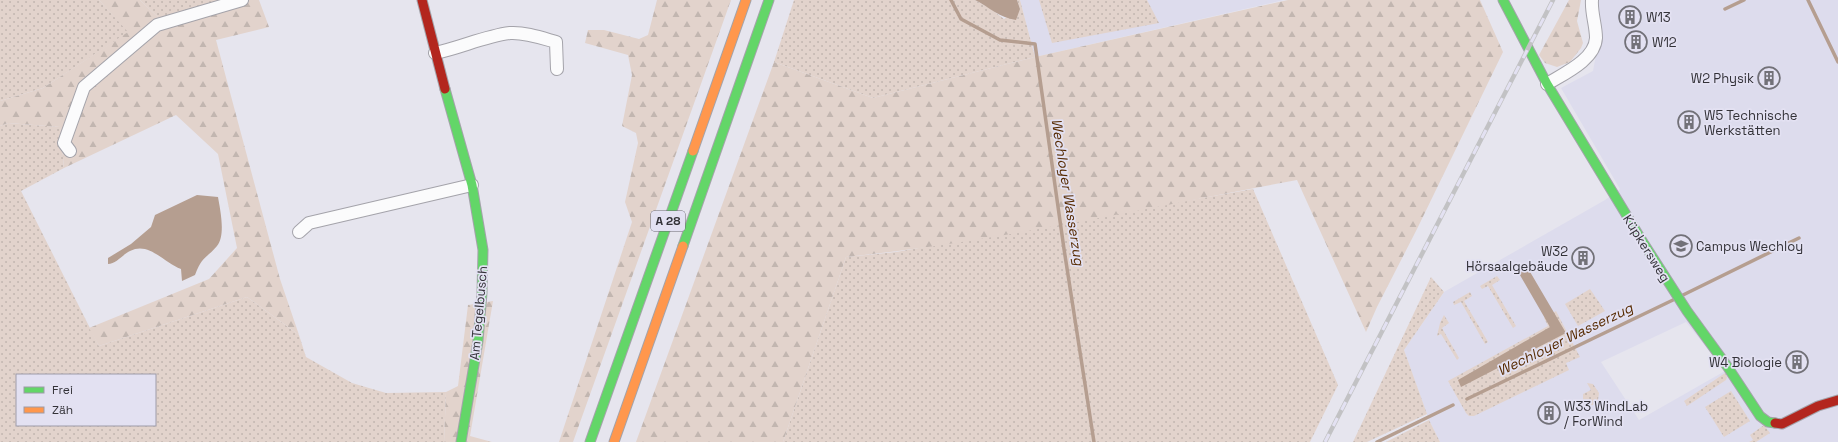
<svg xmlns="http://www.w3.org/2000/svg" width="1838" height="442" font-family="'Space Grotesk',sans-serif">
  <defs>
    <pattern id="grass-dots" width="8" height="8" patternUnits="userSpaceOnUse"><rect width="8" height="8" fill="#e2d3cc"/><path d="M2 2h.1M6 6h.1" fill="none" stroke="#c2b6b0" stroke-width="1.8" stroke-linecap="round"/></pattern>
    <pattern id="forest-firs" width="22" height="20" patternUnits="userSpaceOnUse"><rect width="22" height="20" fill="#e2d3cc"/><path d="M5 1l3.5 6h-7zM16 11l3.5 6h-7z" fill="#c2b6b0"/></pattern>
  </defs>
  <rect width="100%" height="100%" fill="#e6e5ee"/>
  <!-- built -->
  <g fill="#dddced" fill-rule="evenodd">
    <polygon points="1020,0 1284,0 1035,57"/>
    <path d="M1597,0H1838V442H1440L1429,420L1404,350L1444,292L1605,200L1620,189L1561,88L1593,71L1598,44ZM1686,322L1725,371L1639,420L1601,362Z"/>
  </g>
  <!-- grass -->
  <g fill="url(#grass-dots)" fill-rule="evenodd">
    <polygon points="0,0 99,0 129,32 43,88 0,101"/>
    <polygon points="140,0 242,0 164,23"/>
    <polygon points="794,0 975,0 991,9 1004,19 1020,9 1017,0 1020,0 1035,57 873,98 774,62"/>
    <polygon points="1039,0 1147,0 1159,23 1052,43"/>
    <path d="M8,123L60,127L64,168L21,191L99,346L247,297L299,335L306,357L352,383L386,393L446,392L444,442H0V126ZM17,375H155V425H17Z"/>
    <polygon points="1253,189 1338,385 1310,442 783,442 846,257 896,252"/>
    <polygon points="1497,276 1500,280 1492,285 1516,326 1513,328 1488,286 1482,289 1480,286"/>
    <polygon points="1431,277 1444,292 1404,350 1427,414 1367,442 1353,442"/>
    <polygon points="1590,289 1605,311 1578,326 1565,304"/>
    <polygon points="1470,292 1472,296 1464,301 1488,342 1485,344 1461,302 1454,305 1453,302"/>
    <polygon points="1556,311 1580,357 1566,363 1569,370 1474,416 1469,416 1466,413 1448,381 1548,326 1544,318"/>
    <polygon points="1444,315 1449,323 1442,328 1459,358 1457,360 1441,334 1437,336 1440,323"/>
    <polygon points="1725,373 1727,377 1726,380 1687,406 1684,401"/>
    <polygon points="1587,383 1593,384 1599,393 1598,400 1593,405 1586,406 1583,404 1583,394 1591,390"/>
    <polygon points="1731,391 1750,421 1724,437 1705,407"/>
    <polygon points="1429,420 1440,442 1386,442"/>
    <polygon points="1764,425 1770,433 1756,442 1749,442 1753,440 1750,435"/>
  </g>
  <!-- forest -->
  <g fill="url(#forest-firs)">
    <polygon points="99,0 140,0 164,23 249,0 259,0 269,27 216,40 280,279 299,335 247,297 99,346 89,328 209,279 237,248 218,154 176,115 64,168 60,127 8,123 0,126 0,101 43,88 128,32"/>
    <polygon points="657,0 731,0 573,442 559,442 632,222 625,202 638,143 636,133 622,126 632,75 628,55 585,43 588,30 604,30 639,39 648,35"/>
    <path d="M1288,0H1480L1503,52L1417,229L1377,307L1366,332L1297,180C1147,208 998,241 846,257L783,442H636L774,62L873,98L1035,57Z"/>
    <polygon points="1569,0 1581,0 1577,21 1583,43 1581,48 1570,62 1557,67 1545,63 1539,55"/>
    <polygon points="493,301 470,436 492,442 444,442 446,392 458,386 468,305"/>
  </g>
  <!-- water -->
  <g fill="#b59e90">
    <path d="M975,0H1017L1020,9L1016,20C1000,18 989,7 975,0Z"/>
    <path d="M197,195L218,197C220,209 226,235 217,246C206,259 202,256 195,275L182,281L181,269C164,263 149,241 130,251C122,255 116,264 108,264V258L131,244L151,227L155,215Z"/>
    <polygon points="1526,265 1566,333 1461,387 1458,380 1550,327 1517,270"/>
  </g>
  <g fill="none" stroke-linecap="round" stroke-linejoin="round">
    <!-- stream -->
    <g stroke="#b59e90" stroke-width="3.5">
      <polyline points="951,0 961,19 1000,40 1035,44 1064,249 1094,442"/>
      <polyline points="1808,0 1838,62"/>
      <polyline points="1725,9 1744,0"/>
      <polyline points="1683,295 1799,238"/>
      <polyline points="1467,399 1673,300"/>
      <polyline points="1377,442 1453,405"/>
    </g>
    <!-- street casing -->
    <g stroke="#a4a3aa" stroke-width="14">
      <g id="street">
        <path d="M435,53C460,48 485,36 510,33C525,32 542,38 556,42L557,69"/>
        <path d="M1547,84C1563,74 1595,60 1596,38C1596,25 1591,13 1592,0"/>
        <polyline points="70,151 64,143 84,87 157,25 242,0"/>
        <polyline points="299,232 309,223 472,185"/>
      </g>
    </g>
    <!-- fast casing -->
    <g stroke="#a4a3aa" stroke-width="11">
      <g id="fast">
        <polyline points="1503,0 1547,84 1644,244 1687,311 1727,366 1760,416 1768,422 1775,423"/>
        <polyline points="445,89 472,185 483,250 482,293 478,341 461,442"/>
        <polyline points="683,246 769,0"/>
        <polyline points="590,442 693,151"/>
      </g>
    </g>
    <!-- slow casing -->
    <g stroke="#a4a3aa" stroke-width="11">
      <g id="slow">
        <polyline points="693,151 746,0"/>
        <polyline points="614,442 683,246"/>
      </g>
    </g>
    <!-- jam casing -->
    <g stroke="#a4a3aa" stroke-width="11">
      <g id="jam">
        <polyline points="422,0 445,89"/>
        <polyline points="1775,423 1782,424 1818,406 1838,400"/>
      </g>
    </g>
    <!-- street -->
    <use href="#street" stroke="#fbfbfc" stroke-width="12"/>
    <!-- fast -->
    <use href="#fast" stroke="#63d668" stroke-width="9"/>
    <!-- slow -->
    <use href="#slow" stroke="#ff974d" stroke-width="9"/>
    <!-- jam -->
    <use href="#jam" stroke="#b3261e" stroke-width="9"/>
    <!-- rail casing -->
    <g stroke="#c2c2c4" stroke-width="4.5">
      <polyline id="rail" points="1325,442 1553,0"/>
    </g>
    <!-- rail -->
    <use href="#rail" stroke="#e3e1f2" stroke-width="3" stroke-dasharray="9" stroke-linecap="butt"/>
  </g>
  <!-- icons -->
  <defs>
    <g id="building-ring" transform="scale(1.15)"><circle r="9.5" fill="#e3e1f2" stroke="#727178" stroke-width="1.5"/><path d="M-4-6H4V6H1V3H-1V6H-4ZM-2.5-4.3h1.7v1.8h-1.7ZM.8-4.3h1.7v1.8H.8ZM-2.5-1h1.7V.8h-1.7ZM.8-1h1.7V.8H.8Z" fill="#727178"/></g>
    <g id="university-ring" transform="scale(1.15)"><circle r="9.5" fill="#e3e1f2" stroke="#727178" stroke-width="1.5"/><path d="M0-5L7-2L0 1L-7-2ZM-4 1L0 2.5L4 1V4Q0 6-4 4Z" fill="#727178"/></g>
  </defs>
  <g fill-rule="evenodd">
    <use href="#building-ring" x="1630" y="17"/>
    <use href="#building-ring" x="1636" y="42"/>
    <use href="#building-ring" x="1769" y="78"/>
    <use href="#building-ring" x="1689" y="122"/>
    <use href="#university-ring" x="1681" y="246"/>
    <use href="#building-ring" x="1583" y="258"/>
    <use href="#building-ring" x="1797" y="362"/>
    <use href="#building-ring" x="1549" y="413"/>
  </g>
  <g text-anchor="middle" stroke-width="3.5" stroke-linejoin="round" paint-order="stroke">
    <!-- shield labels -->
    <rect fill="#e3e1f2" stroke="#686670" stroke-width="1" x="651" y="211" width="34" height="20" rx="3"/>
    <g font-size="12" font-weight="bold" fill="#333238">
      <text x="668" y="225">A 28</text>
    </g>
    <!-- poi labels -->
    <g font-size="13" fill="#333238" stroke="#e3e1f2" text-anchor="start">
      <text x="1646" y="22">W13</text>
      <text x="1652" y="47">W12</text>
      <text x="1754" y="83" text-anchor="end">W2 Physik</text>
      <text x="1704" y="120">W5 Technische<tspan x="1704" dy="15">Werkstätten</tspan></text>
      <text x="1696" y="251">Campus Wechloy</text>
      <text x="1568" y="256" text-anchor="end">W32<tspan x="1568" dy="15">Hörsaalgebäude</tspan></text>
      <text x="1782" y="367" text-anchor="end">W4 Biologie</text>
      <text x="1564" y="411">W33 WindLab<tspan x="1564" dy="15">/ ForWind</tspan></text>
    </g>
    <!-- street labels -->
    <g font-size="13" fill="#333238" stroke="#e3e1f2">
      <text transform="translate(1647 248) rotate(58)" y="5">Küpkersweg</text>
      <text transform="translate(478 313) rotate(-85)" y="5">Am Tegelbusch</text>
    </g>
    <!-- water labels -->
    <g font-size="14" font-style="italic" fill="#562a00" stroke="#e3e1f2">
      <text transform="translate(1068 192) rotate(81)" y="5">Wechloyer Wasserzug</text>
      <text transform="translate(1565 339) rotate(-26)" y="5">Wechloyer Wasserzug</text>
    </g>
  </g>
  <!-- legend -->
  <rect x="16" y="374" width="140" height="52" fill="#e3e1f2" stroke="#9d9ba8"/>
  <rect x="24" y="387" width="20" height="6" fill="#63d668" stroke="#9d9ba8"/>
  <text x="52" y="394" font-size="12" fill="#333238">Frei</text>
  <rect x="24" y="407" width="20" height="6" fill="#ff974d" stroke="#9d9ba8"/>
  <text x="52" y="414" font-size="12" fill="#333238">Zäh</text>
</svg>
